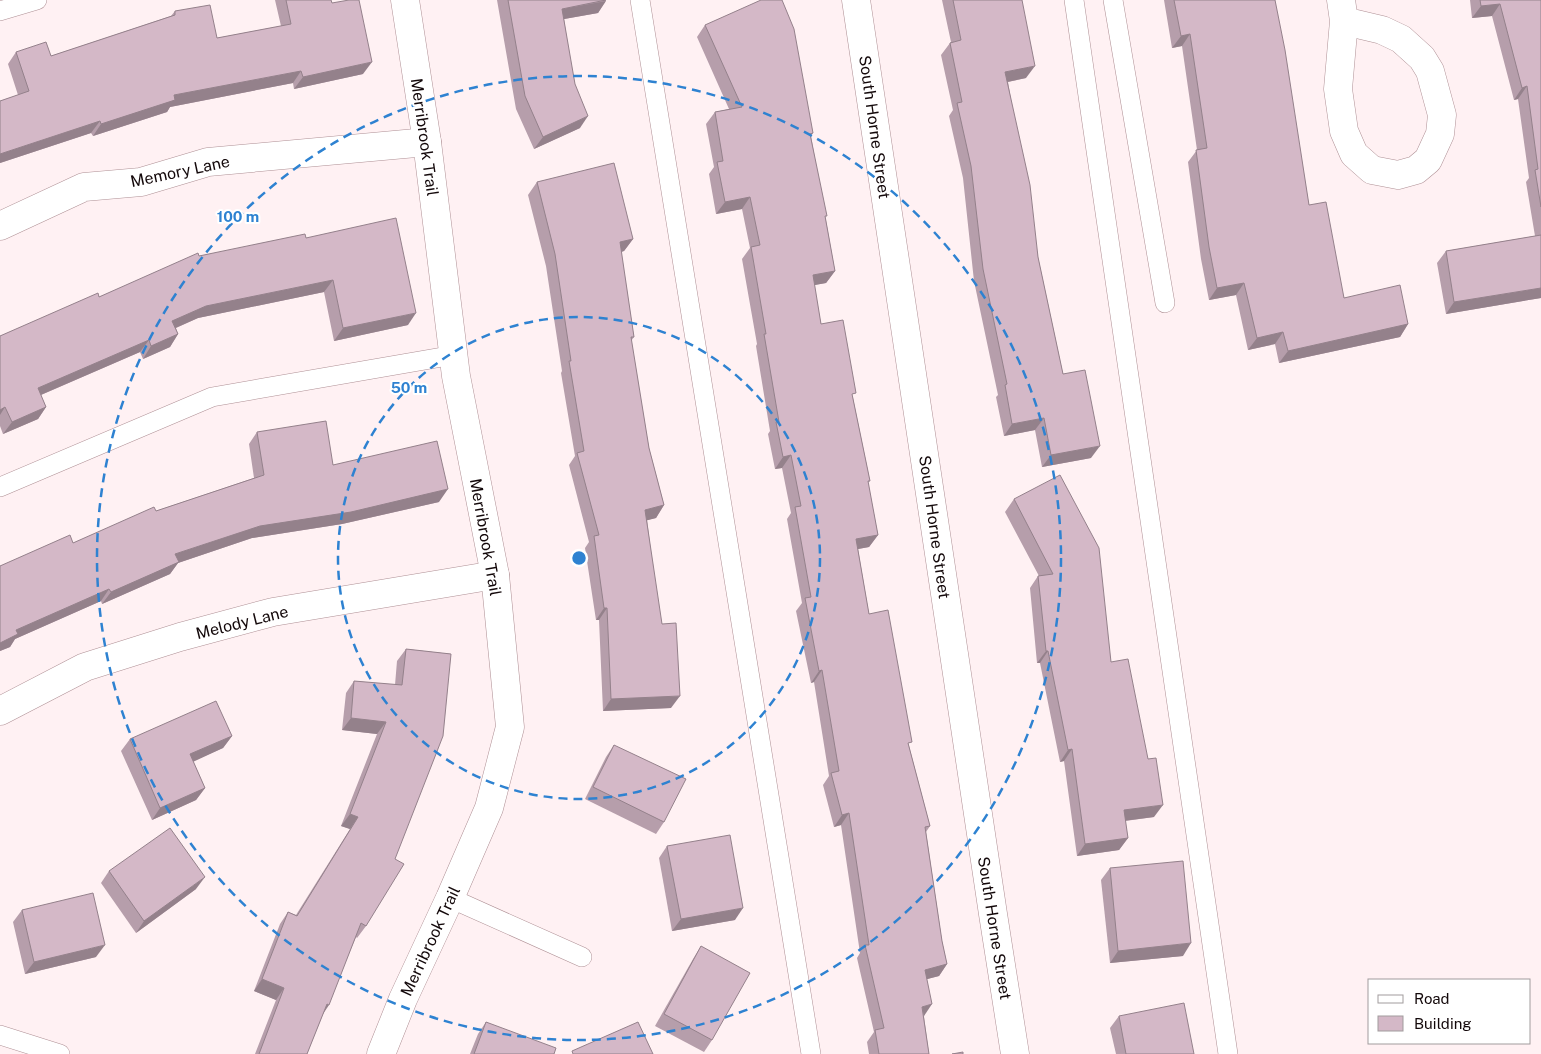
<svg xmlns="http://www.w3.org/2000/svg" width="1541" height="1054" font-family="'Public Sans',sans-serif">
  <rect width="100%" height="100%" fill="#fff1f3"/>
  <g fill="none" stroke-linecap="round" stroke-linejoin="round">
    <!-- lane casing -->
    <g stroke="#af9095" stroke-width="20">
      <g id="lane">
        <polyline points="640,0 811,1054"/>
        <polyline points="1074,0 1228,1054"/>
        <polyline points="1113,0 1165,303"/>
        <polyline points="0,11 37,0"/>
        <polyline points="0,487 212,397 454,355"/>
        <polyline points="450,898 582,957"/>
        <polyline points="0,1035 60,1054"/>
      </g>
    </g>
    <!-- street casing -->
    <g stroke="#af9095" stroke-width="29">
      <g id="street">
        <polyline points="856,0 993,914 1015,1054"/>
        <polyline points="1341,0 1344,21 1338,89 1344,131 1354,154 1372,170 1398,175 1416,170 1428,160 1440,134 1442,115 1430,71 1422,58 1401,39 1382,30 1344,21"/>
        <polyline points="0,226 84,187 141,182 208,162 427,142"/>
        <polyline points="0,711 85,667 180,637 273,612 495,575"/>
        <polyline points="381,1054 403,999 450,898 489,808 510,727 495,575 456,376 427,142 405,0"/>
      </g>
    </g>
    <!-- lane -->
    <use href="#lane" stroke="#fff" stroke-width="19"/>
    <!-- street -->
    <use href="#street" stroke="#fff" stroke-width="28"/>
  </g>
  <!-- wall -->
  <g fill="#b69eab">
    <polygon points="275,0 331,0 332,3 363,74 294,89 293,83 170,107 167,112 93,136 91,133 0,163 0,101 18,95 8,64 16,52 51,56 171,16 175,11 217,38 281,26"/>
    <polygon points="497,0 606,0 598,13 564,19 580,128 534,149 516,109"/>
    <polygon points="942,0 1022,0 1026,78 1008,82 1038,257 1063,374 1091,458 1042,467 1035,430 1004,436 996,397 998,395 974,281 963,178 949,116 953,110 941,55 950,43 951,42"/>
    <polygon points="1164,0 1275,0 1309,205 1344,298 1408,324 1400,337 1279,363 1275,344 1248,350 1236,295 1209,300 1201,259 1188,162 1197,150 1182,46 1172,48"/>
    <polygon points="1470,0 1541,0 1541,298 1446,314 1437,263 1446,251 1535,236 1526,182 1529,178 1518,99 1514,100 1492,16 1472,18"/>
    <polygon points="705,25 813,133 811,136 835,271 826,283 814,285 821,324 853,398 870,481 868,482 878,535 869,547 858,549 869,614 909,746 930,826 926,832 942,941 947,964 939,976 927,979 924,1017 929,1054 869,1054 867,1042 874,1032 857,958 860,953 841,825 834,827 823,785 829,776 814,682 811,683 796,611 802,603 787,519 791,513 782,468 775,469 768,434 770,431 756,346 757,344 742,259 750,248 742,209 716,214 709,174 714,167 706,124 715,112 729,109 697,37"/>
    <polygon points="537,182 633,239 624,251 621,252 634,337 631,341 649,448 664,505 656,518 647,520 671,708 603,711 599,620 596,620 585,548 589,542 569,465 575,456 561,373 562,371 546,266 528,195"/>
    <polygon points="306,238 408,325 334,341 324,292 198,318 176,328 178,334 170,347 143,359 140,352 41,395 46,407 38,419 3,434 0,426 0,336 99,297 199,256"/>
    <polygon points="257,432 333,465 439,502 342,524 252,538 178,563 170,574 102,604 101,601 15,639 10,647 0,651 0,566 73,543 156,511 254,478 249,444"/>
    <polygon points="1014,499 1111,662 1154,817 1125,821 1128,838 1119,850 1077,856 1064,761 1060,762 1040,663 1037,663 1030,588 1038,576 1039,576 1005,512"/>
    <polygon points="406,649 451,654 366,926 357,938 356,937 323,1014 307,1054 255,1054 276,1000 254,991 280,924 288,912 296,915 350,829 341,826 377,734 342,730 346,693 354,681 395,685 397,661"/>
    <polygon points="232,736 223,748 193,761 205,788 196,800 152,820 121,751 130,739"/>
    <polygon points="614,745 664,822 656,834 585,799 606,757"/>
    <polygon points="667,846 735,920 672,931 659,858"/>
    <polygon points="1110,868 1183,956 1110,963 1101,880"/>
    <polygon points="109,871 196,889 136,933 101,883"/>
    <polygon points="22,910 96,957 25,974 13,922"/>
    <polygon points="701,946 712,1040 704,1052 655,1026 693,959"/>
    <polygon points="1119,1016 1194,1054 1116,1054 1110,1028"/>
    <polygon points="486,1022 554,1054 470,1054 478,1034"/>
  </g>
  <!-- shaded-wall -->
  <g fill="#94818b">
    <polygon points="606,1 598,13 553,21 562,9"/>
    <polygon points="1500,4 1492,16 1472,18 1481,6"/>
    <polygon points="1190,34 1182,46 1172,48 1181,36"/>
    <polygon points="372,62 363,74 294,89 303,77"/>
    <polygon points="1035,66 1026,78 997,84 1005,72"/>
    <polygon points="301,71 293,83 170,107 167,112 93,136 101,124 174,95"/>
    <polygon points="1527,86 1518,99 1514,100 1522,88"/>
    <polygon points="588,116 580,128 534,149 543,137"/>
    <polygon points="100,121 91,133 0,163 0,154"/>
    <polygon points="750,197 742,209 716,214 725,202"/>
    <polygon points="633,239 624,251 611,255 620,242"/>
    <polygon points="835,271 826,283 804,287 813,275"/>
    <polygon points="333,280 324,292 198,318 164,333 172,321 206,306"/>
    <polygon points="1244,283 1236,295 1209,300 1217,288"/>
    <polygon points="1541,288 1541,298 1446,314 1454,302"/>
    <polygon points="416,313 408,325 334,341 343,328"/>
    <polygon points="1408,324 1400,337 1279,363 1288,351"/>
    <polygon points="1283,332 1275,344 1248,350 1257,338"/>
    <polygon points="178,334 170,347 143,359 151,346"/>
    <polygon points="149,340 140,352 29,400 38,388"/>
    <polygon points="5,407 0,415 0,410"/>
    <polygon points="46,407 38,419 3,434 12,422"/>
    <polygon points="1044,418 1035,430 1004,436 1012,424"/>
    <polygon points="1100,446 1091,458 1042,467 1051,455"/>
    <polygon points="791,455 782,468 775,469 783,457"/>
    <polygon points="448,489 439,502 342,524 252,538 178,563 170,574 102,604 111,592 175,554 260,526"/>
    <polygon points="664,505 656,518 637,523 645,510"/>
    <polygon points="878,535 869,547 847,551 856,539"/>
    <polygon points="109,589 101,601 15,639 10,647 0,651 0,643 16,630"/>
    <polygon points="604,608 607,608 599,620 596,620"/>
    <polygon points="1046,651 1048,651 1040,663 1037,663"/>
    <polygon points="822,670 814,682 811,683 819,671"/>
    <polygon points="680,696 671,708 603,711 611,699"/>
    <polygon points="351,718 386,722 377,734 342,730"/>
    <polygon points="232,736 223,748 182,767 190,754"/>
    <polygon points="1072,749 1064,761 1060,762 1068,750"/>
    <polygon points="205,788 196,800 152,820 160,808"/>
    <polygon points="1163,805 1154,817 1115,822 1124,810"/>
    <polygon points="849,813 841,825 834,827 842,815"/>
    <polygon points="350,814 358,817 350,829 341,826"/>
    <polygon points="1128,838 1119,850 1077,856 1085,844"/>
    <polygon points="205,877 196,889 136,933 144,921"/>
    <polygon points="743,908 735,920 672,931 681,919"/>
    <polygon points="1191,943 1183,956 1110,963 1118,951"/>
    <polygon points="105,945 96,957 25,974 34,962"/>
    <polygon points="947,964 939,976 916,982 925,970"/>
    <polygon points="262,979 284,988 276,1000 254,991"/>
    <polygon points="327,1004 329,1005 321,1017"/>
    <polygon points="932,1004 924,1016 922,1007"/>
  </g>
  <!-- building -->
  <g fill="#d4b8c7" stroke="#94818b">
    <polygon points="286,0 331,0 332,3 349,0 359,0 372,62 303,77 301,71 174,95 175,100 101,124 100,121 0,154 0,101 29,91 16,52 46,42 51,56 175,15 175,11 210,5 217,38 291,24"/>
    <polygon points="508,0 606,0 562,9 575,84 588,116 543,137 525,96"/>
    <polygon points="761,0 782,0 794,29 813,133 810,134 827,216 825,216 835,271 813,275 821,324 843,320 856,393 852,394 870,481 868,481 878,535 856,539 869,614 888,610 912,742 908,743 930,826 925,827 942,941 947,964 925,970 932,1004 922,1007 929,1054 879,1054 875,1030 884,1028 865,945 869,945 849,813 842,815 831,773 839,771 822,670 819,671 805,598 811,597 795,507 801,506 791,455 783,457 776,422 779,422 764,334 766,334 751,247 760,245 750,197 725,202 717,162 723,161 715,112 742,107 705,25"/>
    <polygon points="953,0 1022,0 1035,66 1005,72 1030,185 1038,257 1063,374 1085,370 1100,446 1051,455 1044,418 1012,424 1005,385 1007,384 983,269 971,166 957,103 962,102 950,43 961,40"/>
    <polygon points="1174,0 1275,0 1285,50 1309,205 1326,202 1344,298 1400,285 1408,324 1288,351 1283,332 1257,338 1244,283 1217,288 1209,247 1196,150 1207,148 1190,34 1181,36"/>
    <polygon points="1480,0 1541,0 1541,207 1535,170 1538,169 1527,86 1522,88 1500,4 1481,6"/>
    <polygon points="614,163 633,239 620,242 634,337 631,337 649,448 664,505 645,510 662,624 676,623 680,696 611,699 607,608 604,608 594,536 599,535 577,453 584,451 569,361 571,361 555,254 537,182"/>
    <polygon points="396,218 416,313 343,328 333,280 206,306 172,321 178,334 151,346 149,340 38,388 46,407 12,422 5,407 0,410 0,336 98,293 99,297 198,253 199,256 305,234 306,238"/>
    <polygon points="1541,235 1541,288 1454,302 1446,251"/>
    <polygon points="326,421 333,465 437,441 448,489 351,512 260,526 175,554 179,562 111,592 109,589 16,630 18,634 0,643 0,566 70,535 73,543 154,507 156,511 264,475 257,432"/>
    <polygon points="1060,475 1099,548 1111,662 1128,659 1148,759 1156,758 1163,805 1124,810 1128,838 1085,844 1072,749 1068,750 1048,651 1046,651 1038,576 1053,574 1014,499"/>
    <polygon points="406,649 451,654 443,736 395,859 404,864 366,926 361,923 329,1005 327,1004 307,1054 259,1054 284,988 262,979 288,912 297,916 358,817 350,814 386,722 351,718 354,681 402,685"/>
    <polygon points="216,701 232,736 190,754 205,788 160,808 130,739"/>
    <polygon points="614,745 686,779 664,822 593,787"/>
    <polygon points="170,828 205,877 144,921 109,871"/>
    <polygon points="730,835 743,908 681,919 667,846"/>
    <polygon points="1183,861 1191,943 1118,951 1110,868"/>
    <polygon points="93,893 105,945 34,962 22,910"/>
    <polygon points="701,946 750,973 712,1040 664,1014"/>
    <polygon points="1184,1003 1194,1054 1126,1054 1119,1016"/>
    <polygon points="486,1022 556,1048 554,1054 474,1054"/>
    <polygon points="638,1022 653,1054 573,1054 572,1051"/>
    <polygon points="963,1052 963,1054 952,1054"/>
  </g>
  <!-- distance rings -->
  <g fill="none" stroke="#2e82d1" stroke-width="2.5" stroke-dasharray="9 6">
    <circle cx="579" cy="558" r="241"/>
    <circle cx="579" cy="558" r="482"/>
  </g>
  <g text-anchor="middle" stroke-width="4" stroke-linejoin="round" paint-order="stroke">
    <!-- street labels -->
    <g font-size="16" fill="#13080a" stroke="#fff">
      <text transform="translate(875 127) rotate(82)" y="6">South Horne Street</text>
      <text transform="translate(425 137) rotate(82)" y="6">Merribrook Trail</text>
      <text transform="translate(180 171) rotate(-12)" y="6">Memory Lane</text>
      <text transform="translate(935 527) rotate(82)" y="6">South Horne Street</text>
      <text transform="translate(486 537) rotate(80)" y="6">Merribrook Trail</text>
      <text transform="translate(242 622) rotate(-14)" y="6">Melody Lane</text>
      <text transform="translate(995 928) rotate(81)" y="6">South Horne Street</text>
      <text transform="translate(430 941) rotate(-65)" y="6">Merribrook Trail</text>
    </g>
  </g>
  <circle cx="579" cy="558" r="8" fill="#2e82d1" stroke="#fff" stroke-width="2.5"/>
  <g font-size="15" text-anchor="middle" font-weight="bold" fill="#2e82d1" stroke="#fff" stroke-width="4" stroke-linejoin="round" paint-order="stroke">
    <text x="238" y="222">100 m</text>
    <text x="409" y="393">50 m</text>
  </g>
  <!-- legend -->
  <rect x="1368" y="979" width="162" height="65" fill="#ffffff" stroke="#a19c9d"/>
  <rect x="1378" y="995" width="25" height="8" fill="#ffffff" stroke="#a19c9d"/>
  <text x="1414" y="1004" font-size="15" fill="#13080a">Road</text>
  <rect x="1378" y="1016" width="25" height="15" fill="#d4b8c7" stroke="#a19c9d"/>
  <text x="1414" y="1029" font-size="15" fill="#13080a">Building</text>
</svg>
